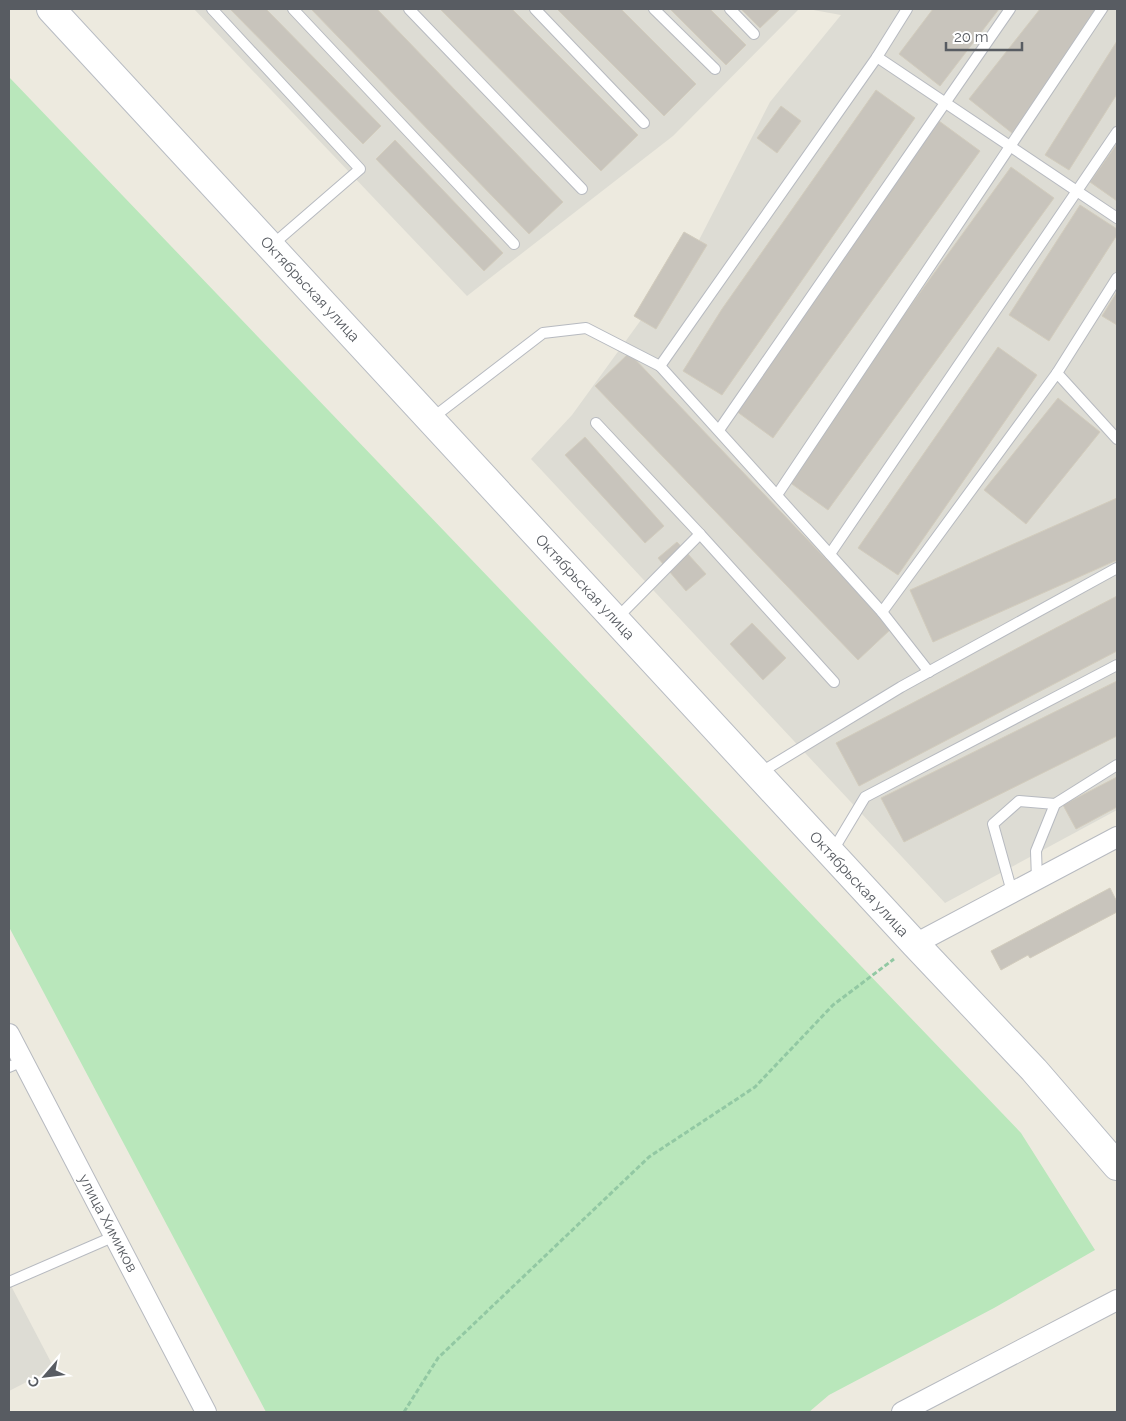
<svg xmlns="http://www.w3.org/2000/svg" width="1126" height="1421" font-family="Raleway,sans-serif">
  <rect width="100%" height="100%" fill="#edeadf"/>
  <!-- industrial -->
  <g fill="#dddcd4">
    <polygon points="194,9 799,9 673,136 467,296"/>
    <polygon points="808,9 1117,9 1117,810 945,903 531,459 572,415 699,240 770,102 841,15"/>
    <polygon points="9,1282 54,1368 9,1391"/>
  </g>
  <!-- green -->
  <polygon fill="#b9e7bb" points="9,77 1021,1133 1095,1250 994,1308 829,1395 809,1412 266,1412 9,927"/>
  <!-- building -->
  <g fill="#c8c4bc" stroke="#d2ccbd">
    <polygon points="230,9 266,9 381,126 363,144"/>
    <polygon points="311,9 377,9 563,202 529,234"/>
    <polygon points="440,9 512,9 638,135 601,171"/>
    <polygon points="557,9 621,9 696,84 664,116"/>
    <polygon points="670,9 710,9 746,45 726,65"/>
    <polygon points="741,9 780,9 760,28"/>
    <polygon points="933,9 999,9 940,86 899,54"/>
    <polygon points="1040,9 1109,9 1012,133 969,99"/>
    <polygon points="1117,41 1117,94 1069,170 1045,155"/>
    <polygon points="876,90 915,118 722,395 683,371 722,309"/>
    <polygon points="781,106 801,121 777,153 757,138"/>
    <polygon points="939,121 980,151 773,438 732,408"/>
    <polygon points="395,140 503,253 484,271 376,159"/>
    <polygon points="1117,144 1117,201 1090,182"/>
    <polygon points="1011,167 1054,198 828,510 785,479"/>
    <polygon points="1080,205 1117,229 1117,235 1049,341 1009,315"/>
    <polygon points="684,232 707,245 656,329 634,316"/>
    <polygon points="1117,292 1117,325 1102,316"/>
    <polygon points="998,347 1037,375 898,575 858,548"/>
    <polygon points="629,353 892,628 858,660 595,386"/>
    <polygon points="1058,398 1100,432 1026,524 984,490"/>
    <polygon points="585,437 664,526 645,543 565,455"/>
    <polygon points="1117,498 1117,560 933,642 910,590"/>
    <polygon points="677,542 706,574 686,591 658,558"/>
    <polygon points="1117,596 1117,651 859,786 836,743"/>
    <polygon points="752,623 786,658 763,680 730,644"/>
    <polygon points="1117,681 1117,736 904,842 881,798"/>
    <polygon points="1117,777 1117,807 1076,829 1063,805"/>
    <polygon points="1110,888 1117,902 1117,912 1030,958 1028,955 1001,970 991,951"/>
  </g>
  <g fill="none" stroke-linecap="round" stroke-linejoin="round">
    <!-- lane casing -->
    <g stroke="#b7bac0" stroke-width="12">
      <g id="lane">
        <polyline points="212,9 360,169 271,246"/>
        <polyline points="293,9 514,244"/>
        <polyline points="409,9 582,189"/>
        <polyline points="535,9 644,123"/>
        <polyline points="654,9 715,69"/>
        <polyline points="730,9 754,34"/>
        <polyline points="877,57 907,9"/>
        <polyline points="660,366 882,612"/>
        <polyline points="1057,373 1117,278"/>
        <polyline points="431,419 543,333 586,328 660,366 877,57 1117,218"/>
        <polyline points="596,423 700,534"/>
        <polyline points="719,430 1010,9"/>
        <polyline points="777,495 1102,9"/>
        <polyline points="830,554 1117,132"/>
        <polyline points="616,619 700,534 834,682"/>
        <polyline points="929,672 882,612 1057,373 1117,439"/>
        <polyline points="758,774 901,687 1117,568"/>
        <polyline points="832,852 865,797 1117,665"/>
        <polyline points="1037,879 1036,851 1055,804 1117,765"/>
        <polyline points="1012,892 993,824 1019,801 1055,804"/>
        <polyline points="9,1067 23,1061"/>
        <polyline points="9,1282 115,1236"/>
      </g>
    </g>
    <!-- street casing -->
    <g stroke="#b7bac0" stroke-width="22">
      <g id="street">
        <polyline points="915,944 1117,837"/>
        <polyline points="9,1034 206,1412"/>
        <polyline points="902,1412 1117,1300"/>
      </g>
    </g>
    <!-- secondary casing -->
    <g stroke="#b8bcc3" stroke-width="30">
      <polyline id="secondary" points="51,9 915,944 1034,1070 1117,1166"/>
    </g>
    <!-- path -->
    <polyline stroke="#92c8a3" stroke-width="3" stroke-dasharray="5 2.5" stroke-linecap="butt" points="404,1412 438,1358 649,1157 755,1087 833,1005 894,959"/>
    <!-- lane -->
    <use href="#lane" stroke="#fff" stroke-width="10"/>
    <!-- street -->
    <use href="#street" stroke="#fff" stroke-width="20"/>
    <!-- secondary -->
    <use href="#secondary" stroke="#fff" stroke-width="28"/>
  </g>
  <g text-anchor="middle" stroke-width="4" stroke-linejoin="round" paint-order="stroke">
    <!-- street labels -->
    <g font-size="15" fill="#585c62" stroke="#fff">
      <text transform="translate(310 289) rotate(47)" y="5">Октябрьская улица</text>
      <text transform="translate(585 587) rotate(47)" y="5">Октябрьская улица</text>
      <text transform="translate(859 884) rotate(47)" y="5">Октябрьская улица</text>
      <text transform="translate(108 1223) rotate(62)" y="5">улица Химиков</text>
    </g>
  </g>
  <!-- border -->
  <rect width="1126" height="1421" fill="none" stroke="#585c62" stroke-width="20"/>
  <!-- north arrow -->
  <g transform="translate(45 1376) rotate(242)" stroke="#ffffff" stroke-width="4" paint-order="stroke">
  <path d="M0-4L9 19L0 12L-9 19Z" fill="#585c62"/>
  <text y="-8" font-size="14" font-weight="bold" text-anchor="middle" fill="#585c62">С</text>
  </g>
  <!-- scale -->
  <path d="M946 42v8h76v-8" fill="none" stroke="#585c62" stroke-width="2.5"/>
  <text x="954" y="42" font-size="15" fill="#585c62" stroke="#ffffff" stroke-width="4" paint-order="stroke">20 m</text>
</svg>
